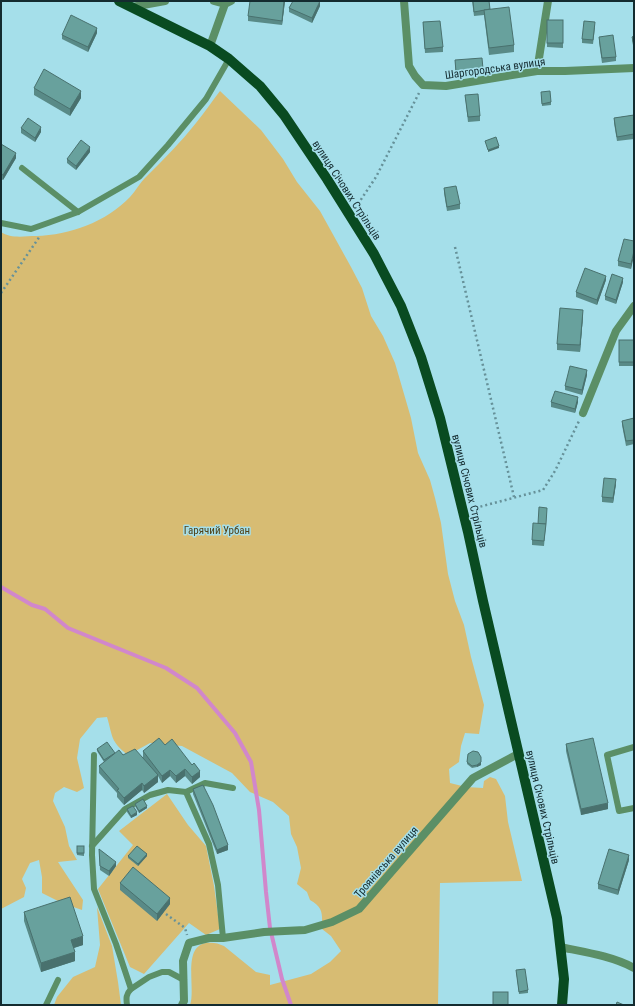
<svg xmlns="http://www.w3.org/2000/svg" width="635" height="1006" font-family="'Roboto Condensed',sans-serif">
  <rect width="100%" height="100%" fill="#a5dfea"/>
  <!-- green -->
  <g fill="#d7bc73">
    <path d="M220,91L261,130L283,159L297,182L320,211L351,267L362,288L371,316L383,336L395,363L411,418L418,453L430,480L435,498L441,523L448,574L455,601L464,625L471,657L484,705L479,734L465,733L461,746L459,762L449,769L450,783L466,787L483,788L484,781L490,777L496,779L505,796L508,822L522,881L440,883L438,1005H190C196,988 182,947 206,943C212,942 218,943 224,946L256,972L270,975V985L311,974L330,962L341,951L331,936L322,929C322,914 324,908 310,900L307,892L297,884L301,868L297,847L291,834L289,816L273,802L250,792L232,773L182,746L150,743L128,755C110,741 113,737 107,717L97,718L80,739L77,758L84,788L77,792L64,787L55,793L53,801L65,827L69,846L77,860L58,862L83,900L82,910L62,903L42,893V877L39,860L30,863L22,879L26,888L24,897L1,909V232C11,239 25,236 36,236C70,235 106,222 130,197C136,191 140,182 147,176C164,159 181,142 196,123C205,112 212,101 220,91Z"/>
    <polygon points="167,794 188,825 206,846 214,886 220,929 206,935 189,923 144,974 130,967 98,889 133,845 119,831"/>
    <polygon points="97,907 112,946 118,982 121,1005 54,1005 57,997 73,977 95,967 100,945"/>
  </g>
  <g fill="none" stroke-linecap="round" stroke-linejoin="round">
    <!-- stream -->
    <polyline stroke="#d187cb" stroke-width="4" points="1,587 32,605 45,609 68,628 166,668 197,688 235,733 251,762 259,810 266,892 270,928 282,979 291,1005"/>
    <!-- path -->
    <g stroke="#669199" stroke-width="2.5" stroke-dasharray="2 3" stroke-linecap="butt">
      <polyline points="358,204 376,177 419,93"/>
      <polyline points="455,247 514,497"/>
      <polyline points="1,293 40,236"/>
      <polyline points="476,515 479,507 543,490 555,471 579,421"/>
      <polyline points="166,914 185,928 187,935"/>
    </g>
    <!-- lane -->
    <g stroke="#5b8f66" stroke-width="6">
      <polyline points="22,168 78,212"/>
      <polyline points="1,223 31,229 48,223 78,212 139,177 168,145 206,99 229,59"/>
      <polyline points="634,747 607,755 619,811 634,808"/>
      <polyline points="94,755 92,855 94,889 116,944 131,989"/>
      <polyline points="186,792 209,844 218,885 223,938"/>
      <polyline points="92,846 125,809 150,795 168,790 186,792 205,783 233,788"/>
      <polyline points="46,1005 58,980"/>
      <path d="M127,1005C126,998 126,994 131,989L149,977L162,972H169L184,980"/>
    </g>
    <!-- street -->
    <g stroke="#5b8f66" stroke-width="8">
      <polyline points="214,1 225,4"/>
      <polyline points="404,1 409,66 415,76 423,85 446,86 537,71 565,71 634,68"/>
      <polyline points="132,7 165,1"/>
      <polyline points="210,46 225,4 231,1"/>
      <polyline points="537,71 548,1"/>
      <polyline points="583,413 616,331 634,306"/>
      <path d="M560,947C584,952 612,956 634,968"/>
      <polyline points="182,1005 184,1001 183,961 189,943 209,938 223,938 264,932 305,930 332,922 359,909 473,778 518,754"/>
    </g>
    <!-- primary -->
    <polyline stroke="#094b21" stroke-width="10" points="119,1 210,46 229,59 260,86 284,115 327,179 374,254 401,306 421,357 440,418 468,532 483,601 557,918 564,979 562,1005"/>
  </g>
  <!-- wall -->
  <g fill="#598a87">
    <polygon points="285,1 282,25 248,21 248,16"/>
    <polygon points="472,1 489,1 490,9 514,45 514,52 489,55 484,15 474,16"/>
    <polygon points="320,6 312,23 289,12 289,8"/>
    <polygon points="547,20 563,20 563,48 547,47"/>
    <polygon points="423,22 443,47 443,52 425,53"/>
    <polygon points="595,27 593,44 582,43 582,39"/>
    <polygon points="97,33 88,52 62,39 62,35"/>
    <polygon points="634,36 634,49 632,41 632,37"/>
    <polygon points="599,37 616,57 616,61 602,63 599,42"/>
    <polygon points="455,60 483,69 483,74 456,77"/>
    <polygon points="34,88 81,98 70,116 34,95"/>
    <polygon points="465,95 480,116 480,121 468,122"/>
    <polygon points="541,95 551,102 551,105 542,106"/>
    <polygon points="634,115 634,139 617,141 614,123 614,118"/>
    <polygon points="21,128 41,132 35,142 21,133"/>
    <polygon points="1,144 16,158 3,180 1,179"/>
    <polygon points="90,152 76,170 67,163 67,159"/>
    <polygon points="444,188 460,204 460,209 447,211 444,193"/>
    <polygon points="634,241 631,269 618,266 618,261"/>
    <polygon points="606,280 597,305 576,297 576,292"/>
    <polygon points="623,282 616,304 605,300 605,296"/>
    <polygon points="583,316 580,352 557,350 557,344"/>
    <rect x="619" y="340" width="15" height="26"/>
    <polygon points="587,375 582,395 565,390 565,386"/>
    <polygon points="551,402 578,402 575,413 551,407"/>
    <polygon points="634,418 634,444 626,446 622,425 622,421"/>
    <polygon points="616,484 613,503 602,502 602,497"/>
    <polygon points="546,524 544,546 532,545 532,540"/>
    <polygon points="566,744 608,809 581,815 566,751"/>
    <polygon points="165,745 200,777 192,784 185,776 176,783 170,776 162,783 158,776 158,782 144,793 142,790 124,805 117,797 117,793 99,773 99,766 104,762 97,751 97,749 115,754 143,757 143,751"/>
    <polygon points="468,754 481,759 481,765 477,767 472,768 467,764"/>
    <polygon points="193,789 228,850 217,854 193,794"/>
    <polygon points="135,804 147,808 139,813 135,806"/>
    <polygon points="127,809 137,815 131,818 127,812"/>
    <polygon points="77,846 84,846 84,856 77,855"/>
    <polygon points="99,849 116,866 109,876 100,870"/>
    <polygon points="128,856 147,856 138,866 128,858"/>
    <polygon points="629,860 618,895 598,889 598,884"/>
    <polygon points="120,883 170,904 157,921 120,890"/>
    <polygon points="24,912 83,945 73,948 75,961 41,972 24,921"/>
    <polygon points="516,970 528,990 528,993 519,994"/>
  </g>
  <!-- shaded-wall -->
  <g fill="#49716e">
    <polygon points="284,1 285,1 282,25 282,21"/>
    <polygon points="320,1 320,6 312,23 312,18"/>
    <polygon points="97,28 97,33 88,52 88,47"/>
    <polygon points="81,91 81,98 70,116 70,109"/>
    <polygon points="41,127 41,132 35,142 35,138"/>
    <polygon points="499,146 499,148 488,152 488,150"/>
    <polygon points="90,147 90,152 76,170 76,166"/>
    <polygon points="16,153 16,158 3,180 3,175"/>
    <polygon points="634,251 634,256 631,269 631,264"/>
    <polygon points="606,276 606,280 597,305 597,300"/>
    <polygon points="623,278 623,282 616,304 616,300"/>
    <polygon points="583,310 583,316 580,352 580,345"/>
    <polygon points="587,370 587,375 582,395 582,390"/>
    <polygon points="578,397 578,402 575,413 575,409"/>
    <polygon points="616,479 616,484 613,503 613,498"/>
    <polygon points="481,757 481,765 477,767 477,765"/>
    <polygon points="185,769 185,776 176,783 176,776"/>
    <polygon points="170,770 170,776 162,783 162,776"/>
    <polygon points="200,771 200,777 192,784 192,777"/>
    <polygon points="158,775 158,782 144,793 144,786"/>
    <polygon points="142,783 142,790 124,805 124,798"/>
    <polygon points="608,803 608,809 581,815 581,809"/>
    <polygon points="147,806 147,808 139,813 139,811"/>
    <polygon points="137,812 137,815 131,818 131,816"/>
    <polygon points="228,845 228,850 217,854 217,850"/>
    <polygon points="147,854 147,856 138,866 138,864"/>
    <polygon points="629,855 629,860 618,895 618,890"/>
    <polygon points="116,862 116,866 109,876 109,871"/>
    <polygon points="170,898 170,904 157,921 157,914"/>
    <polygon points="83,936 83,945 71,949 71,940"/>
    <polygon points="75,952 75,961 41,972 41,963"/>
  </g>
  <!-- building -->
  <g fill="#68a19d" stroke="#49716e">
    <polygon points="250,1 284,1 282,21 248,16"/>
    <polygon points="293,1 320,1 312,18 289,8"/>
    <polygon points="473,1 489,1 490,9 474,12"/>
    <polygon points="509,7 514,45 489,48 484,10"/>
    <polygon points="71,15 97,28 88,47 62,35"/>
    <rect x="547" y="20" width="16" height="23"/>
    <polygon points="440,21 443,47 425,49 423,22"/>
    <polygon points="584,21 595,22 593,40 582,39"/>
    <polygon points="613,35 616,57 602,58 599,37"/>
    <polygon points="634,36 634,44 632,37"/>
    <polygon points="482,58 483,69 456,72 455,60"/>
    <polygon points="44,69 81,91 70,109 34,88"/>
    <polygon points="550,91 551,102 542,104 541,92"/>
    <polygon points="478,94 480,116 468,117 465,95"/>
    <polygon points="634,115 634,134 617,137 614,118"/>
    <polygon points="28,118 41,127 35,138 21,128"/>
    <polygon points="496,137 499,146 488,150 485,141"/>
    <polygon points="81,140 90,147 76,166 67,159"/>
    <polygon points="1,144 16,153 3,175 1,174"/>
    <polygon points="456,186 460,204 447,207 444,188"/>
    <polygon points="624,239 634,241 634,251 631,264 618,261"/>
    <polygon points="585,268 606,276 597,300 576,292"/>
    <polygon points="612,274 623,278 616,300 605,296"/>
    <polygon points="560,308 583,310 580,345 557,344"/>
    <rect x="619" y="340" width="15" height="22"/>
    <polygon points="570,366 587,370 582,390 565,386"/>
    <polygon points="555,391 578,397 575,409 551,402"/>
    <polygon points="634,418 634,440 626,441 622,421"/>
    <polygon points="604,478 616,479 613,498 602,497"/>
    <polygon points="539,507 547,508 546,524 538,524"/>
    <polygon points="533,523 546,524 544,541 532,540"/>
    <polygon points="159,738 165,745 172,739 192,765 194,763 200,771 192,777 185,769 176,776 170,770 162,776 143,751"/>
    <polygon points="593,738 608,803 581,809 566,744"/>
    <polygon points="107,742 115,753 104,760 97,749"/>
    <polygon points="135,749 158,775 144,786 142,783 124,798 117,790 119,789 99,766 119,750 123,755"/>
    <polygon points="473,751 478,752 481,757 481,762 477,765 472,766 467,762 468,754"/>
    <polygon points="203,785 213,805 228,845 217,850 193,789"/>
    <polygon points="143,799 147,806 139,811 135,804"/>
    <polygon points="133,806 137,812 131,816 127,809"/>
    <rect x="77" y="846" width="7" height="7"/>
    <polygon points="137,846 147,854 138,864 128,856"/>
    <polygon points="99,849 116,862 109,871 100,866"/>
    <polygon points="609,849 629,855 618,890 598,884"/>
    <polygon points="133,867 170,898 157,914 120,883"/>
    <polygon points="70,897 83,936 71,940 75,952 41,963 24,912"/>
    <polygon points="525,969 528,990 519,992 516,970"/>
    <rect x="493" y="992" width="15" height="13"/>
    <polygon points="617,1002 624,1005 616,1005"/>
  </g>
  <g text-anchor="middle" stroke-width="3" stroke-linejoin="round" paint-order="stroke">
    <!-- street labels -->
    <g font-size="11" fill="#142b2f" stroke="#a5dfea">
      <text transform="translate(495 68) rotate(-8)" y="4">Шаргородська вулиця</text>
      <text transform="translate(347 190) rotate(57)" y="4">вулиця Січових Стрільців</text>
      <text transform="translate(470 491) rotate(76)" y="4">вулиця Січових Стрільців</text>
      <text transform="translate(543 807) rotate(77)" y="4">вулиця Січових Стрільців</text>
      <text transform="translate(386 862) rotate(-49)" y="4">Троянівська вулиця</text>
    </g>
    <!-- park labels -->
    <g font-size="11" fill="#504218" stroke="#a5dfea">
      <text x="217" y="534">Гарячий Урбан</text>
    </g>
  </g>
  <!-- border -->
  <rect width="635" height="1006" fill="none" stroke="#142b2f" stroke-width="4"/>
</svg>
